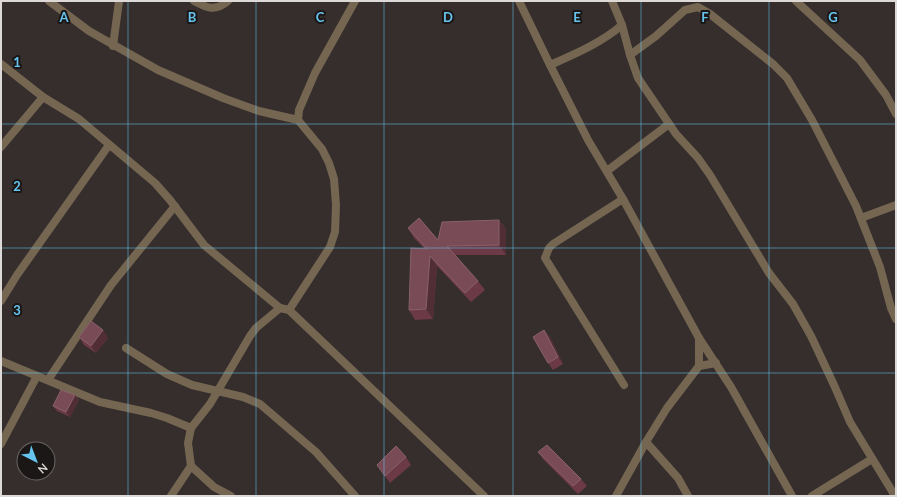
<svg xmlns="http://www.w3.org/2000/svg" width="897" height="497" font-family="Lato,sans-serif">
  <rect width="100%" height="100%" fill="#352e2c"/>
  <g fill="none" stroke-linecap="round" stroke-linejoin="round">
    <!-- street -->
    <g stroke="#756652" stroke-width="8">
      <polyline points="49,1 89,31 158,70 223,98 259,111 298,120 322,149 329,163 334,179 336,205 335,232 330,247 289,310"/>
      <path d="M194,1C207,8 215,12 228,1"/>
      <polyline points="519,1 550,65 588,140 623,199 699,338 731,387 792,496"/>
      <polyline points="612,1 622,25 630,55 638,78 676,134 698,158 710,175 769,273 793,304 811,336 834,385 850,422 895,496"/>
      <polyline points="796,1 860,60 886,95 896,114"/>
      <polyline points="113,46 119,1"/>
      <polyline points="630,55 656,36 685,10 698,7 710,14 773,64 787,78 812,120 856,206 880,267 891,308 896,319"/>
      <polyline points="1,64 43,97 79,119 155,183 170,200 204,245 280,308"/>
      <path d="M550,65C575,54 601,43 622,25"/>
      <polyline points="298,120 299,110 315,73 355,1"/>
      <polyline points="1,147 43,97"/>
      <polyline points="607,171 669,124"/>
      <polyline points="623,199 553,244 549,248 545,258 624,385"/>
      <polyline points="861,218 896,205"/>
      <polyline points="1,301 17,275 109,145"/>
      <polyline points="126,348 167,374 192,385 243,397 260,404 316,452 355,496"/>
      <polyline points="1,361 100,402 151,413 167,418 191,428"/>
      <polyline points="699,366 716,363"/>
      <polyline points="48,380 111,285 175,206"/>
      <polyline points="646,442 678,478 688,496"/>
      <polyline points="1,444 37,376"/>
      <polyline points="191,466 214,487 231,496"/>
      <polyline points="171,496 191,466 188,443 191,428 210,404 250,336 256,328 280,308 289,310 484,496"/>
      <polyline points="616,496 646,442 667,408 699,366 699,338"/>
      <polyline points="812,496 872,459"/>
    </g>
  </g>
  <!-- wall -->
  <g fill="#6c3a46">
    <polygon points="499,220 506,229 506,255 455,255 478,281 485,290 471,302 437,266 433,319 415,320 409,310 425,249 414,238 408,228 438,240"/>
    <polygon points="103,330 108,338 96,353 84,345 79,337"/>
    <polygon points="544,330 550,337 563,364 553,370 548,363"/>
    <polygon points="75,395 79,400 70,417 57,411 53,406"/>
    <polygon points="538,452 581,479 587,486 578,494 543,459"/>
    <polygon points="406,457 411,465 390,483 377,465"/>
  </g>
  <!-- shaded-wall -->
  <g fill="#512e35">
    <polygon points="499,220 506,229 506,255 499,245"/>
    <polygon points="430,256 437,266 433,319 426,309"/>
    <polygon points="103,330 108,338 96,353 91,346"/>
    <polygon points="544,330 550,337 563,364 558,357"/>
    <polygon points="75,395 79,400 70,417 66,412"/>
  </g>
  <!-- building -->
  <g fill="#794b56" stroke="#88616a">
    <polygon points="419,218 438,240 442,222 499,220 499,245 447,246 478,281 465,293 430,256 426,309 409,310 411,248 427,249 408,228"/>
    <polygon points="91,321 103,330 91,346 79,337"/>
    <polygon points="544,330 558,357 548,363 533,337"/>
    <polygon points="61,390 75,395 66,412 53,406"/>
    <polygon points="547,445 581,479 573,486 538,452"/>
    <polygon points="396,446 406,457 385,476 377,465"/>
  </g>
  <!-- grid -->
  <path fill="none" stroke="#66c4ef" stroke-width="1" stroke-opacity="0.55" d="M128,1V496M256,1V496M384,1V496M513,1V496M641,1V496M769,1V496M1,124H896M1,248H896M1,373H896"/>
  <g font-size="13" text-anchor="middle" font-weight="bold" fill="#66c4ef" stroke="#1a1716" stroke-width="4" stroke-linejoin="round" paint-order="stroke">
    <text x="64" y="22">A</text>
    <text x="192" y="22">B</text>
    <text x="320" y="22">C</text>
    <text x="448" y="22">D</text>
    <text x="577" y="22">E</text>
    <text x="705" y="22">F</text>
    <text x="833" y="22">G</text>
    <text x="17" y="67">1</text>
    <text x="17" y="191">2</text>
    <text x="17" y="315">3</text>
  </g>
  <!-- border -->
  <rect width="897" height="497" fill="none" stroke="#ddd9d7" stroke-width="4"/>
  <!-- north arrow -->
  <g transform="translate(36 461) rotate(138)"><circle r="19" fill="#1a1716" stroke="#686563"/>
  <path d="M0-3L7 15L0 10L-7 15Z" fill="#66c4ef"/>
  <text y="-6" font-size="11" font-weight="bold" text-anchor="middle" fill="#ddd9d7">N</text>
  </g>
</svg>
